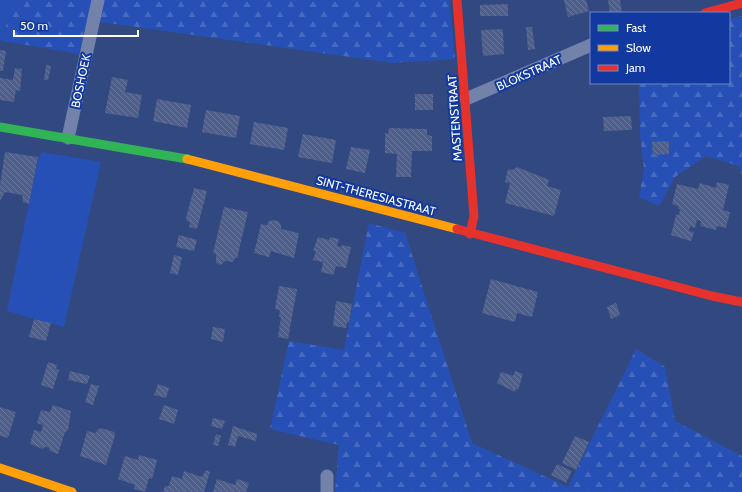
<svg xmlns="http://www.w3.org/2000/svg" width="742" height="492" font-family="Cabin,sans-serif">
  <defs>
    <pattern id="forest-firs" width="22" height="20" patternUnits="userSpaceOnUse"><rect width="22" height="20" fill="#2750b6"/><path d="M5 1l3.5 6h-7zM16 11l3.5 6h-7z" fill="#476ac1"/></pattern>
    <pattern id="building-back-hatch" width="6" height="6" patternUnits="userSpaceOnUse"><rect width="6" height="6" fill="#4e5f8c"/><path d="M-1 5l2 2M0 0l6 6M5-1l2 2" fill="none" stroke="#69779d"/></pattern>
  </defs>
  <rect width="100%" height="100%" fill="#324880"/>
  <!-- green -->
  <g fill="#2750b6">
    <polygon points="0,0 11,0 3,41 0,40"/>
    <polygon points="42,152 101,162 64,327 7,311 38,159"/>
  </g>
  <!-- forest -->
  <g fill="url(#forest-firs)">
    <polygon points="11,0 449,0 455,59 393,63 101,22 86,24 79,54 3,41"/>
    <polygon points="742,16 742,175 739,166 706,156 675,177 659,206 639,197 644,169 640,134 639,83 729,83 729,19"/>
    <polygon points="369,223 405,233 472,443 568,487 636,349 665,367 675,421 742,456 742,492 335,492 339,445 270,429 289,341 344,350"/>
  </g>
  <!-- building -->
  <g fill="url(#building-back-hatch)">
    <polygon points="564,0 586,0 589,11 568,17"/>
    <polygon points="608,0 620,0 622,13 610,13"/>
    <polygon points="508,4 508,16 480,16 480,5"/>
    <polygon points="526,27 532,27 535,49 528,50"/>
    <polygon points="503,29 504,54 483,56 481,30"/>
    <polygon points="0,50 6,51 3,71 0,71"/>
    <polygon points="46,65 51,66 48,80 44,80"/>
    <polygon points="15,68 22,69 20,91 16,90 14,102 0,100 0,78 13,80"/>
    <polygon points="112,77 128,80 125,92 142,95 138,118 105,113"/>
    <rect x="415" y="94" width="18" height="16"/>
    <polygon points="157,99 191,105 187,128 153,121"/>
    <polygon points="206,110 240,116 236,138 202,132"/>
    <polygon points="631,116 632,130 604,131 603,117"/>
    <polygon points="254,122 288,128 284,150 250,144"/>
    <polygon points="389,128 427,129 427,135 432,136 432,151 412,151 411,177 396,177 397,154 385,153 385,133 388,134"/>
    <polygon points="303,134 336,140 332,163 298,157"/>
    <polygon points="669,141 669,154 653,155 652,142"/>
    <polygon points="351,147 370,150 365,173 346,169"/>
    <polygon points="5,152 38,157 29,204 23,202 22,195 5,192 0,201 0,185"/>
    <polygon points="517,167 549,180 547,186 561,190 554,216 505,203 510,183 505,182 508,169 512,170"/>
    <polygon points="717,182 729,185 723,210 730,212 726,228 717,226 716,230 700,226 701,221 697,220 695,228 690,226 689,231 694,232 691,241 671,235 676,215 679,215 680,209 678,209 678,206 672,204 677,184 698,189 700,183 716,188"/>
    <polygon points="194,188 207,191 197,229 189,227 190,222 187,221 186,218"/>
    <polygon points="224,207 248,212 237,258 235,258 233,262 225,261 221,265 216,263 216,254 213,253"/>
    <polygon points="272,220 278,221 281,225 281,229 299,233 294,258 271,251 269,257 254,253 261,224 267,225 268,222"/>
    <polygon points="179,235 197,240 194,251 176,247"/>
    <polygon points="318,237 329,240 330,237 339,239 337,246 341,247 342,245 351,247 346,268 336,266 333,275 321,272 323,262 313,260 316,251 313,251"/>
    <polygon points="174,255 182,257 178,275 170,273"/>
    <polygon points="491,279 538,292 532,317 517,313 515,322 482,313"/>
    <polygon points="279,286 297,289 288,339 278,337 281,317 279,317 280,310 275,309"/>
    <polygon points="336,301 352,304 349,323 347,322 346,328 333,326"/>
    <polygon points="616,303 620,315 611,319 607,307"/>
    <polygon points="34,319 51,323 46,341 29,337"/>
    <polygon points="213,327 225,329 223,342 211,339"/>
    <polygon points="48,362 57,365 56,369 59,370 53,389 41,385"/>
    <polygon points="70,371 90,376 87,384 68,380"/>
    <polygon points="515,371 523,374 518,390 516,389 515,392 497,383 501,372 513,376"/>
    <polygon points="91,384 99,386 93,405 85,402"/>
    <polygon points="158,384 169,388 166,398 154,395"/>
    <polygon points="53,405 71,411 68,430 65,432 58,454 50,451 49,448 45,447 43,449 30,444 34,430 41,432 43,425 37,423 41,410 50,412"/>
    <polygon points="164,405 178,410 174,424 159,419"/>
    <polygon points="0,407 16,412 8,438 0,436"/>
    <polygon points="213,418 225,421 222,429 211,426"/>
    <polygon points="233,426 257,434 256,441 238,436 235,447 228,445"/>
    <polygon points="101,428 114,432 115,435 106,465 80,456 87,431 96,433 97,430"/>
    <polygon points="216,434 221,436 218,446 213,445"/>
    <polygon points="575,436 589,442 576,470 562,463"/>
    <polygon points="139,455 157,460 152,479 149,478 145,492 134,489 135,485 118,479 125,456 138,460"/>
    <polygon points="557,464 572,471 566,483 551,475"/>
    <polygon points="206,470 210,472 204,492 163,492 165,486 169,486 172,476 182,479 184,471 202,477"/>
    <polygon points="217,479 235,485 237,479 249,483 246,492 213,492"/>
  </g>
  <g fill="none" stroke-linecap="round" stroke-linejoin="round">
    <!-- street -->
    <g stroke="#7282a9" stroke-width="13">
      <polyline points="466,99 591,45"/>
      <polyline points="68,138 98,0"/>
      <polyline points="327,476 327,492"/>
    </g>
    <!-- fast -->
    <polyline stroke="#30b455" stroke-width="9" points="0,127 187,159"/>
    <!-- slow -->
    <g stroke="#ff9f0a" stroke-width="9">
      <polyline points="187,159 457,229"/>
      <polyline points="0,468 72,492"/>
    </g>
    <!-- jam -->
    <g stroke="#e5322d" stroke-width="9">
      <polyline points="457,0 474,216 470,234"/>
      <polyline points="705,13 742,3"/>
      <polyline points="457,229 712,296 742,302"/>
    </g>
  </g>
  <g text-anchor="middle" stroke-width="4" stroke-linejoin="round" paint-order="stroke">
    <!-- street labels -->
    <g font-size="12" fill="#fff" stroke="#1239a0">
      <text transform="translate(529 73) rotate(-24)" y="4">BLOKSTRAAT</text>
      <text transform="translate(81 81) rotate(-78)" y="4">BOSHOEK</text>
      <text transform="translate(455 118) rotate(-94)" y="4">MASTENSTRAAT</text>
      <text transform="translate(376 196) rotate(15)" y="4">SINT-THERESIASTRAAT</text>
    </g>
  </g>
  <!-- legend -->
  <rect x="590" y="12" width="140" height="72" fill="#1239a0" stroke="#7188c6"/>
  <rect x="598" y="25" width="20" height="6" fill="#30b455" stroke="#7188c6"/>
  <text x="626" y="32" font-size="12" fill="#ffffff">Fast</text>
  <rect x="598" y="45" width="20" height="6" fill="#ff9f0a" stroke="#7188c6"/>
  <text x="626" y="52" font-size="12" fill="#ffffff">Slow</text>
  <rect x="598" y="65" width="20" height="6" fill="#e5322d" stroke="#7188c6"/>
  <text x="626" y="72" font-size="12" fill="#ffffff">Jam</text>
  <!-- scale -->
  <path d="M14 30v6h124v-6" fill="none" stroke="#ffffff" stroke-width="2"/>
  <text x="20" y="30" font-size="12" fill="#ffffff" stroke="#1239a0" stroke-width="3" paint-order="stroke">50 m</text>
</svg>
